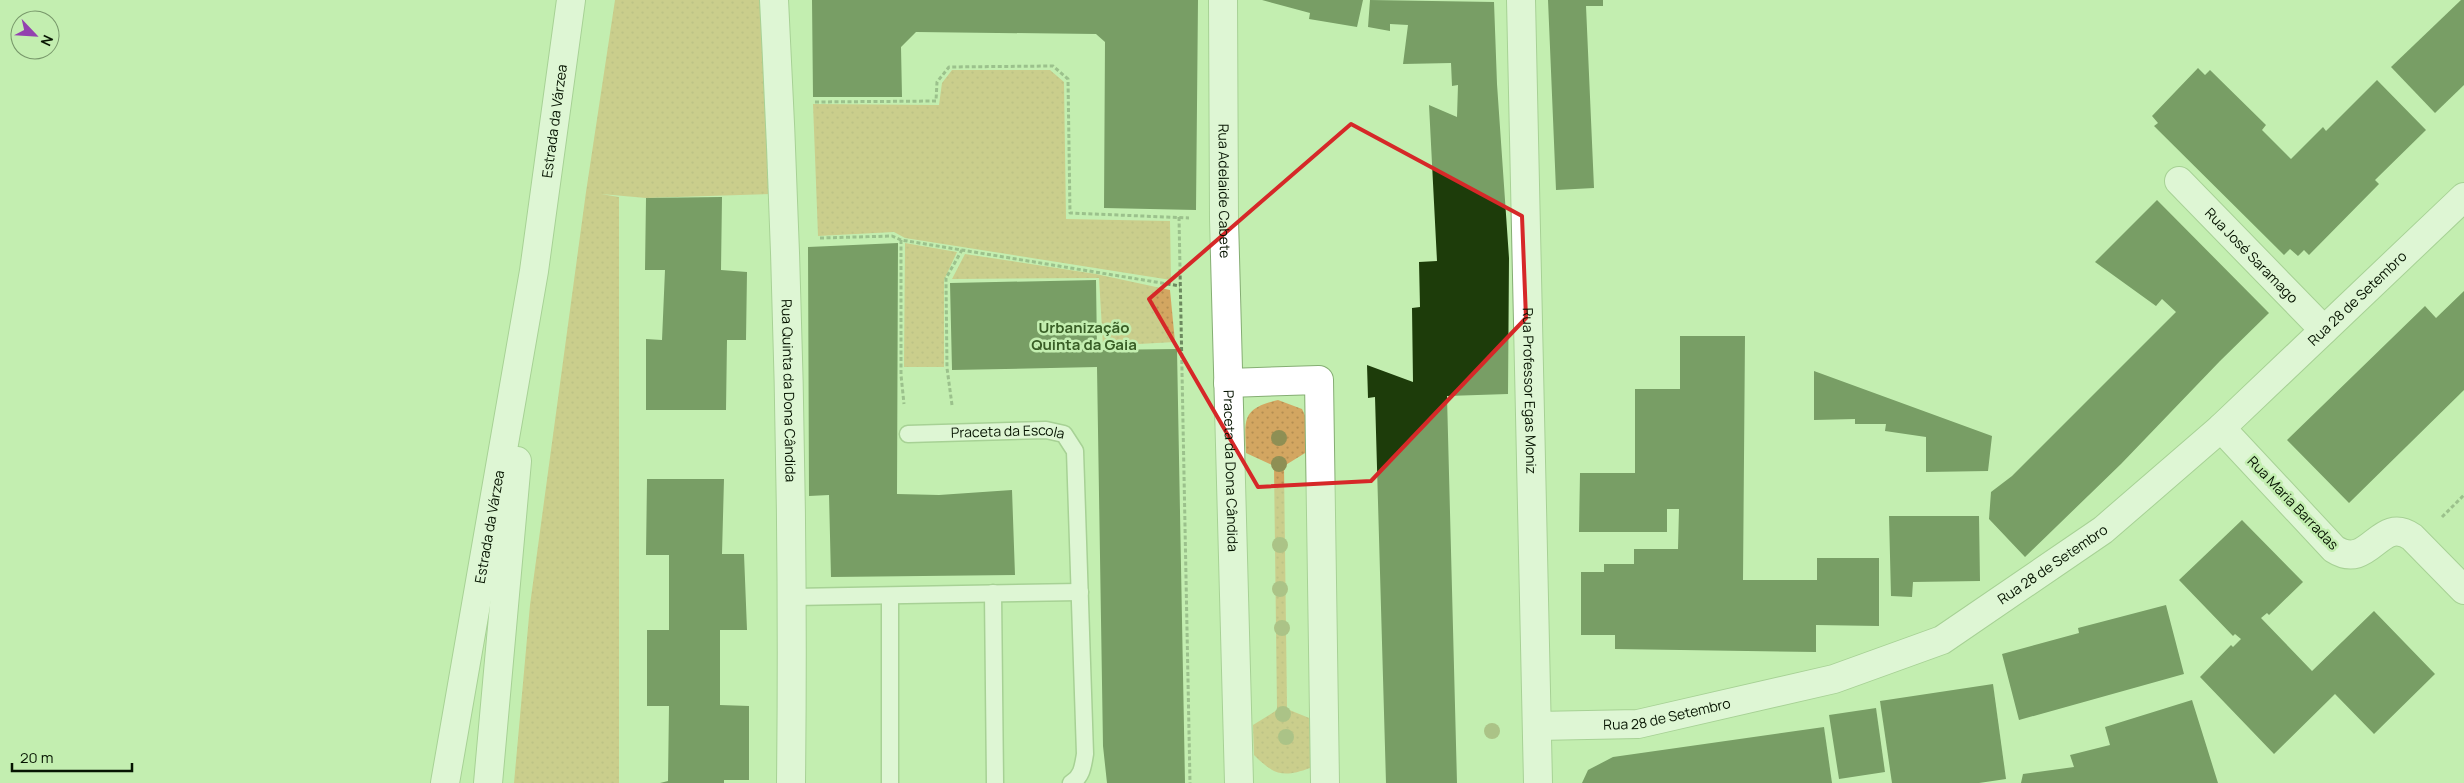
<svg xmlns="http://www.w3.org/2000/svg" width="2464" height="783" font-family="Manrope,sans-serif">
  <defs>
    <pattern id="grass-dots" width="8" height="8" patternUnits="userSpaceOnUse" patternTransform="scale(1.25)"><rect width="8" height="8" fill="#d3a661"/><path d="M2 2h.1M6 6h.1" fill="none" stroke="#b48e52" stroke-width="1.8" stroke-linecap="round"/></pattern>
  </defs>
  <rect width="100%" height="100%" fill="#c3eeb0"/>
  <!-- grass -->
  <g fill="url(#grass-dots)">
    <polygon points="615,0 760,0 773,194 646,198 601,194 619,197 619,783 514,783 530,605 586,192"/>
    <polygon points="952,70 1050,70 1064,82 1066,219 1170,221 1171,280 905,238 894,232 818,236 813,104 939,105 942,83"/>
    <polygon points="905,243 957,252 944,280 944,367 904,367"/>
    <polygon points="965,254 1096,274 1170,290 1175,342 1103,346 1099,278 952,279"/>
    <path d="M1278,400L1302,409L1310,426V450L1284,466L1287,709L1319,722V751L1310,768C1283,778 1274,775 1254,755L1253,725L1277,710L1274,466L1246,453C1245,419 1241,409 1278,400Z"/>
  </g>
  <!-- building -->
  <g fill="#1d3c0a">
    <polygon points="812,0 1198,0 1196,210 1104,208 1105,42 1096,34 916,32 901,47 902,97 813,97"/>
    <polygon points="1262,0 1363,0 1357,27 1309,19 1310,13"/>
    <polygon points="1370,0 1494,2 1497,84 1509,258 1508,394 1447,396 1457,783 1386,783 1375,397 1368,398 1367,365 1413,382 1412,308 1420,307 1419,262 1437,261 1429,105 1457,117 1458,85 1452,86 1451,63 1403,64 1408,25 1390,24 1390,31 1368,27"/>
    <polygon points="1548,0 1603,0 1603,6 1586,6 1594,188 1556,190"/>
    <polygon points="2461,0 2464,0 2464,85 2435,113 2391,67"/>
    <polygon points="2198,68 2205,75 2210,70 2266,125 2262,130 2291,159 2323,127 2326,131 2377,80 2426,130 2375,180 2379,184 2309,255 2304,250 2298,256 2290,249 2284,255 2154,126 2158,123 2152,116"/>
    <polygon points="722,197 721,270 747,272 746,340 727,340 726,410 646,410 646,339 662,340 665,270 645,270 646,198"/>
    <polygon points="2157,200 2269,313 2220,361 2121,464 2025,557 1989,519 1991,492 2012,476 2176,312 2162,299 2156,306 2095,262"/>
    <polygon points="898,243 897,494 939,495 1012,490 1015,575 831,577 829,495 809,496 808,247"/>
    <polygon points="1096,280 1097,350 1177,349 1185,783 1107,783 1103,746 1097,367 952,370 950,283"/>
    <polygon points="2464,291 2464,390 2349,503 2287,440 2425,306 2436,318"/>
    <polygon points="1680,336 1745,336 1743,580 1817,580 1817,558 1879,558 1879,626 1816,625 1816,652 1615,649 1615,635 1581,635 1581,572 1604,572 1604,564 1634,564 1634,549 1678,549 1679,509 1667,509 1667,532 1579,532 1580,473 1635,473 1635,389 1680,389"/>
    <polygon points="1814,371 1992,436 1988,471 1926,472 1926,437 1885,431 1886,424 1855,424 1855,419 1814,420"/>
    <polygon points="647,479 724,479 722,554 744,554 747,630 720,630 720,705 749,706 749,780 724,780 724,783 660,783 668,781 669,706 647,706 647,630 669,630 669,555 646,555"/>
    <polygon points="1889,516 1979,516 1980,581 1913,582 1912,597 1891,596"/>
    <polygon points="2242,520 2303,582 2269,615 2267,613 2261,618 2312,671 2374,611 2435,674 2374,734 2335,694 2274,754 2200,677 2231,645 2233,647 2241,639 2235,634 2233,636 2179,580"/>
    <polygon points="2166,605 2184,674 2019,720 2002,654 2079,633 2078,628"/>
    <polygon points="1993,684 2006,779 1979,783 1892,783 1880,701"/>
    <polygon points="2192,700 2218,783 2021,783 2023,774 2074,767 2070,755 2110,745 2105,727"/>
    <polygon points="1876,708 1885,772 1839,779 1829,715"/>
    <polygon points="1824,727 1832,783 1582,783 1588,770 1613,757"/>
  </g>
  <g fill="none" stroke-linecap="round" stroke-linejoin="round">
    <!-- lane casing -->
    <g stroke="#85ae73" stroke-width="19">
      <g id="lane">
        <path id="s1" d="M908,434L1046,430L1064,434L1075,451L1085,754C1083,766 1082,777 1071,783"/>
        <polyline points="993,593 995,783"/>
        <polyline points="793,597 1080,592"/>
        <polyline points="890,783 890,596"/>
      </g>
    </g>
    <!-- street casing -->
    <g stroke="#85ae73" stroke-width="30">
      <g id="street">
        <path id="s2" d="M774,0C788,261 794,522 791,783"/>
        <path id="s3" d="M1223,0L1224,219L1239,783"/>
        <path id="s4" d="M2179,181L2324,330"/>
        <polyline points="1228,383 1319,380 1325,783"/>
        <path d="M2221,428L2334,549C2370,572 2379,514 2412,537L2464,590"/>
      </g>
    </g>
    <!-- secondary casing -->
    <g stroke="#85ae73" stroke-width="30">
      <g id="secondary">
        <path id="s5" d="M1521,0L1538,783"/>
        <path id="s6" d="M1537,726L1638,724L1834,679L1942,640L2103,530L2221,428L2464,197"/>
      </g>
    </g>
    <!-- primary casing -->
    <g stroke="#85ae73" stroke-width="30">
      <g id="primary">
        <path id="s7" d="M445,783L534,271L571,0"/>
        <polyline points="488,783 517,461"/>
      </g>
    </g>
    <!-- path -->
    <g stroke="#6c895f" stroke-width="3" stroke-dasharray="4 2.5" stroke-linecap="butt">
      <polyline points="815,102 936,101 937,82 949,67 1053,66 1068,79 1070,213 1189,218"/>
      <polyline points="1179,217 1190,783"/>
      <polyline points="820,238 892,236 901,240 1180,286"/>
      <polyline points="901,240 901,375 904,404"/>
      <polyline points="952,405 947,368 946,278 962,250"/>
      <polyline points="2442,517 2464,495"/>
    </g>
    <!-- lane -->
    <use href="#lane" stroke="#fff" stroke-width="16"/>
    <!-- street -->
    <use href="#street" stroke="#fff" stroke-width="28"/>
    <!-- secondary -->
    <use href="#secondary" stroke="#fff" stroke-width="28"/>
    <!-- primary -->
    <use href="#primary" stroke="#fff" stroke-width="28"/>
  </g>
  <!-- trees -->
  <g fill="#8e8f54">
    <circle cx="1279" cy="438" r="8"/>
    <circle cx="1279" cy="464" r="8"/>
    <circle cx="1280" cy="545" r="8"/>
    <circle cx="1280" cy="589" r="8"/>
    <circle cx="1282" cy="628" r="8"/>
    <circle cx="1283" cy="714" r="8"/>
    <circle cx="1492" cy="731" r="8"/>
    <circle cx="1286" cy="737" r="8"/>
  </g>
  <!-- marked area -->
  <path d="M0 0H2464V783H0ZM1351,124L1522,216L1526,318L1371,481L1258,487L1149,299Z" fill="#c3eeb0" fill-opacity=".55" fill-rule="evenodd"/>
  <path fill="none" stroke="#d62828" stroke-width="4" stroke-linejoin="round" d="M1351,124L1522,216L1526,318L1371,481L1258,487L1149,299Z"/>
  <g text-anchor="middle" stroke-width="5" stroke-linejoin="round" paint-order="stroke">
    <!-- street labels -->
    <g font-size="14" fill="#061401" stroke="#c3eeb0">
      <text dy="5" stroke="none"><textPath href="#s7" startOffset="671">Estrada da Várzea</textPath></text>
      <text dy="5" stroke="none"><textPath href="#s3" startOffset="191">Rua Adelaide Cabete</textPath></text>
      <text dy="5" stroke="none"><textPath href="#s4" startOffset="104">Rua José Saramago</textPath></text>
      <text dy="5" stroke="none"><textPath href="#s6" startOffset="956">Rua 28 de Setembro</textPath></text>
      <text dy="5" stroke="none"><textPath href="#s2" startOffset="391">Rua Quinta da Dona Cândida</textPath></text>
      <text dy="5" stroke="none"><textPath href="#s5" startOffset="391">Rua Professor Egas Moniz</textPath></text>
      <text dy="5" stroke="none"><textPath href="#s1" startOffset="100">Praceta da Escola</textPath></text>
      <text dy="5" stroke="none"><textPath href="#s3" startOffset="471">Praceta da Dona Cândida</textPath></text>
      <text transform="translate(2293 503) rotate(46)" y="5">Rua Maria Barradas</text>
      <text dy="5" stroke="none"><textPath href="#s7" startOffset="260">Estrada da Várzea</textPath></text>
      <text dy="5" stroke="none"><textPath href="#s6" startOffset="551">Rua 28 de Setembro</textPath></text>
      <text dy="5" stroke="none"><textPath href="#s6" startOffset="131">Rua 28 de Setembro</textPath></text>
    </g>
    <!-- neighbourhood labels -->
    <g font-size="15" font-weight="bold" fill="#385d25" stroke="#c3eeb0">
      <text x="1084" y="333">Urbanização<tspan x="1084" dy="17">Quinta da Gaia</tspan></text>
    </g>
  </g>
  <!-- north arrow -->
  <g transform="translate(35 35) rotate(115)"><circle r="24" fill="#c3eeb0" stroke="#77976a"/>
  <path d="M0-4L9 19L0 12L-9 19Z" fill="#9341af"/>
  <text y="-8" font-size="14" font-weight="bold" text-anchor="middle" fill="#061401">N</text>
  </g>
  <!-- scale -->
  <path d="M12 763v8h120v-8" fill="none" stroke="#061401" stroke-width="2.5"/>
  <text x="20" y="763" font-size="15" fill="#061401" stroke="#c3eeb0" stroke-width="4" paint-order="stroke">20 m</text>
</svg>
